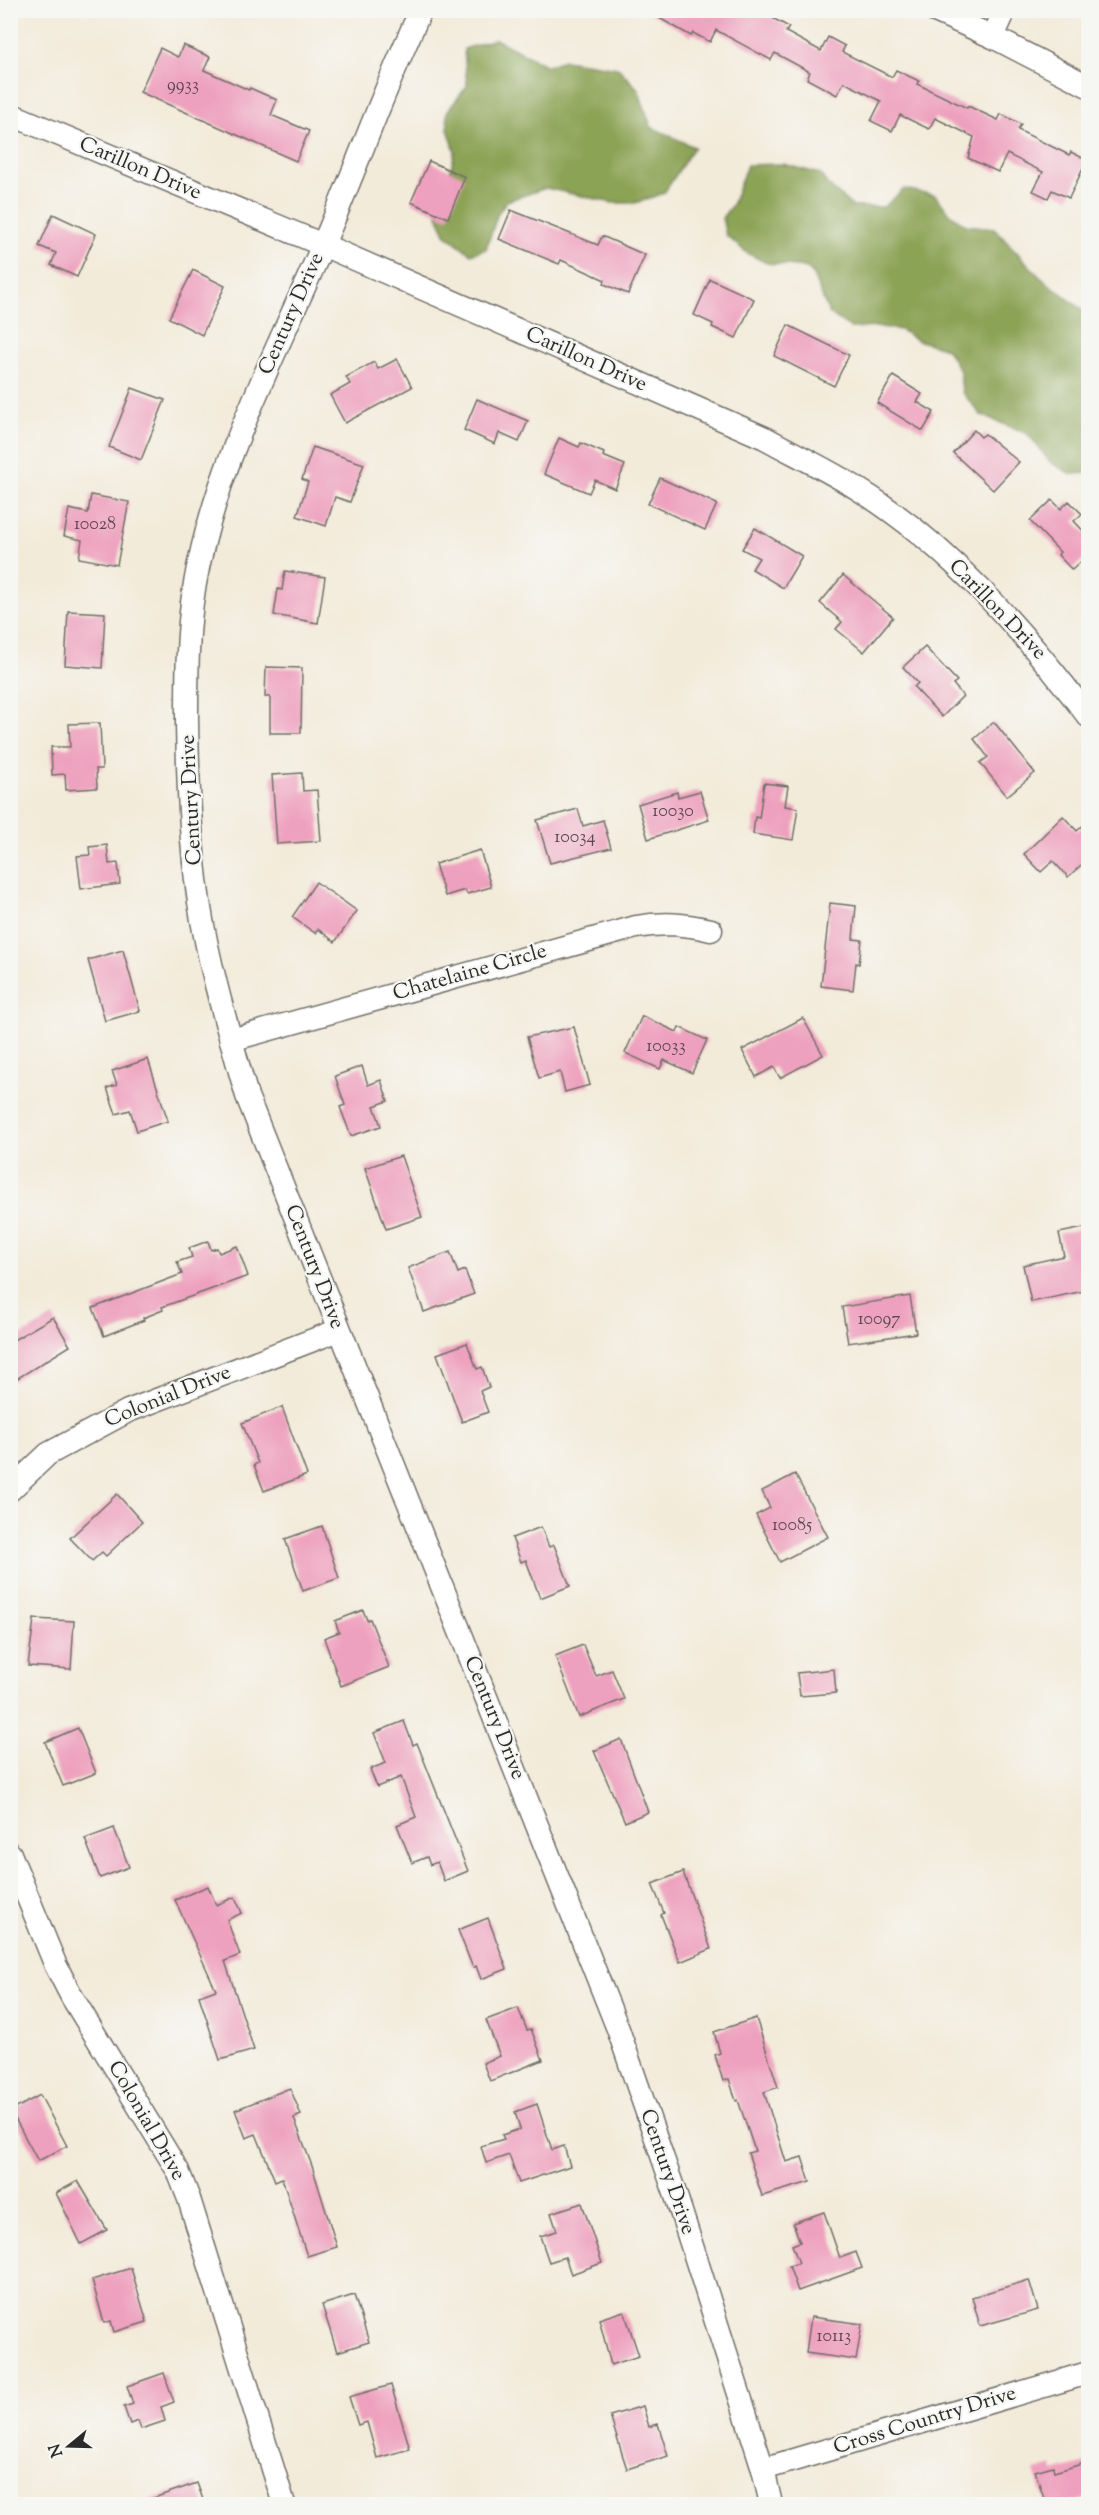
<svg xmlns="http://www.w3.org/2000/svg" width="1099" height="2515" font-family="'Sorts Mill Goudy',serif">
  <style>
    .forest { fill: #8ba354; stroke: #5b6740; stroke-width: 1.5 }
    .building { fill: #eea1be }
    .lines { fill: none; stroke-linecap: round; stroke-linejoin: round }
    .minor-casing { stroke: #716e68; stroke-width: 25 }
    .minor { stroke: #fff; stroke-width: 22 }
    .labels { text-anchor: middle; dominant-baseline: central; stroke-width: 4.5; stroke-linejoin: round; paint-order: stroke }
    .number-label { font-size: 18px; fill: #5c4850 }
    .street-label { font-size: 21px; fill: #2b2b2b; stroke: #f6f6f2 }
  </style>
  <rect width="100%" height="100%" fill="#f6f6f2"/>
  <filter id="ink" filterUnits="userSpaceOnUse"><feTurbulence type="fractalNoise" baseFrequency=".0167" numOctaves="2"/><feDisplacementMap in="SourceGraphic" scale="12" xChannelSelector="R" yChannelSelector="G"/><feConvolveMatrix kernelMatrix="1 2 1 2 8 2 1 2 1" color-interpolation-filters="sRGB"/></filter>
  <filter id="wash" filterUnits="userSpaceOnUse"><feTurbulence type="fractalNoise" baseFrequency=".008" numOctaves="4" result="noise"/><feDisplacementMap in="SourceGraphic" scale="24" xChannelSelector="R" yChannelSelector="G"/><feGaussianBlur stdDeviation="1.35" result="paint"/><feColorMatrix in="noise" values="0 0 0 0 0 0 0 0 0 0 0 0 0 0 0 0 0 1.4 0 .05"/><feComposite in="paint" operator="in"/></filter>
  <g filter="url(#wash)">
    <rect width="100%" height="100%" fill="#f3ebda"/>
    <!-- forest -->
    <g class="forest">
      <polygon points="495,39 547,66 564,60 618,68 638,89 651,127 694,147 664,193 635,203 613,203 546,188 507,201 498,213 486,249 471,254 445,234 436,209 448,181 455,151 448,129 447,112 467,86 464,49"/>
      <polygon points="783,164 820,174 827,184 853,207 884,207 904,189 935,195 950,214 966,225 994,228 1040,277 1088,314 1088,473 1071,474 1050,462 1028,434 981,415 962,392 960,371 947,349 917,340 901,330 881,327 851,328 829,313 812,273 805,267 767,263 747,253 726,235 722,218 732,205 747,165"/>
    </g>
    <g id="blocks">
      <!-- building -->
      <g class="building">
        <polygon points="645,10 758,10 789,27 786,32 821,51 828,37 845,46 842,52 892,77 896,70 919,81 917,84 967,108 968,106 998,120 1001,114 1021,124 1018,130 1069,155 1071,152 1087,160 1069,198 1052,190 1048,198 1033,191 1043,172 1007,154 998,172 968,158 974,137 935,118 929,129 900,115 892,131 871,121 881,101 844,82 837,95 807,79 810,72 775,53 771,60 716,30 710,42 693,33 691,36"/>
        <polygon points="183,45 210,57 204,70 249,90 250,88 277,100 271,115 309,131 296,161 140,92 160,48 178,57"/>
        <polygon points="429,161 465,177 448,218 411,202"/>
        <polygon points="511,210 598,245 602,236 645,255 628,294 604,284 605,280 561,260 559,264 499,239"/>
        <polygon points="53,214 96,234 77,277 51,265 56,253 39,246"/>
        <polygon points="193,270 225,286 202,335 169,318"/>
        <polygon points="710,279 754,299 736,338 712,327 713,324 694,315"/>
        <polygon points="788,325 849,355 834,386 774,356"/>
        <polygon points="397,359 412,387 345,423 330,395 350,384 346,377 374,362 378,369"/>
        <polygon points="893,376 922,394 917,402 934,412 923,431 877,403"/>
        <polygon points="132,388 165,400 141,460 109,447"/>
        <polygon points="477,399 528,421 519,442 499,433 495,444 464,430"/>
        <polygon points="974,430 981,437 985,434 1019,462 993,490 953,453"/>
        <polygon points="559,438 579,447 581,443 604,453 603,456 625,465 615,489 595,480 589,493 544,474"/>
        <polygon points="313,447 364,464 350,502 335,497 326,526 297,516 308,482 302,479"/>
        <polygon points="660,478 717,504 705,530 648,504"/>
        <polygon points="91,495 129,502 117,565 79,558 82,540 64,536 69,509 88,513"/>
        <polygon points="1052,500 1061,509 1069,501 1082,514 1074,521 1089,537 1089,554 1072,570 1058,555 1060,552 1030,521"/>
        <polygon points="755,528 802,556 783,588 752,569 759,558 742,549"/>
        <polygon points="285,571 325,577 318,623 274,615 278,589 282,590"/>
        <polygon points="843,575 893,617 864,652 836,629 842,622 820,603"/>
        <polygon points="68,611 105,613 102,668 65,665"/>
        <polygon points="925,647 957,681 953,684 963,696 942,717 914,687 918,683 903,667"/>
        <polygon points="266,667 302,668 301,733 270,733 270,697 265,697"/>
        <polygon points="994,722 1035,773 1007,796 980,763 988,757 974,739"/>
        <polygon points="100,723 102,769 96,769 97,788 66,790 65,774 52,775 51,747 70,747 69,724"/>
        <polygon points="302,773 303,791 317,790 321,841 277,844 272,775"/>
        <polygon points="764,783 788,786 785,806 798,808 793,840 753,834 755,817 759,818"/>
        <polygon points="700,791 709,820 648,839 638,804 677,792 678,797"/>
        <polygon points="578,809 583,826 603,820 611,848 550,863 537,820"/>
        <polygon points="1063,816 1077,831 1089,820 1089,858 1068,877 1053,861 1041,872 1024,854"/>
        <polygon points="107,845 109,864 118,863 120,884 81,889 77,856 90,855 89,847"/>
        <polygon points="480,850 491,887 467,894 465,890 445,896 435,864"/>
        <polygon points="316,882 357,911 335,942 318,929 315,933 292,917"/>
        <polygon points="830,903 856,906 853,939 862,940 859,964 856,963 853,990 821,986"/>
        <polygon points="123,950 140,1011 105,1021 88,960"/>
        <polygon points="642,1016 677,1032 679,1027 707,1040 692,1073 664,1060 660,1069 625,1053"/>
        <polygon points="803,1018 823,1055 780,1078 774,1067 756,1077 742,1050"/>
        <polygon points="574,1027 590,1085 565,1092 560,1072 539,1078 527,1037"/>
        <polygon points="148,1059 168,1121 137,1131 130,1110 116,1114 107,1088 117,1085 112,1071"/>
        <polygon points="362,1066 368,1085 381,1080 388,1101 374,1106 381,1126 351,1136 340,1107 345,1105 335,1076"/>
        <polygon points="401,1156 422,1217 386,1229 365,1168"/>
        <polygon points="1084,1228 1089,1248 1089,1290 1031,1302 1023,1265 1064,1256 1059,1233"/>
        <polygon points="208,1241 211,1250 217,1248 219,1253 237,1246 248,1276 162,1307 163,1310 143,1318 144,1320 104,1336 93,1308 182,1274 177,1262 192,1257 189,1248"/>
        <polygon points="450,1252 458,1273 465,1270 474,1294 424,1312 408,1268"/>
        <polygon points="910,1296 916,1333 848,1343 842,1307"/>
        <polygon points="53,1317 70,1346 10,1383 10,1342"/>
        <polygon points="467,1343 477,1369 482,1367 489,1387 480,1391 488,1412 462,1422 437,1354"/>
        <polygon points="282,1407 307,1475 264,1491 254,1465 258,1463 242,1423"/>
        <polygon points="795,1474 828,1537 780,1562 756,1515 770,1508 762,1491"/>
        <polygon points="117,1494 142,1522 106,1556 102,1552 92,1561 70,1538"/>
        <polygon points="322,1526 339,1578 303,1591 285,1539"/>
        <polygon points="541,1527 549,1547 554,1545 570,1586 540,1598 526,1560 521,1562 512,1538"/>
        <polygon points="363,1610 367,1620 370,1619 389,1667 341,1686 324,1638 339,1632 335,1621"/>
        <polygon points="34,1619 74,1621 71,1669 28,1666"/>
        <polygon points="583,1645 596,1676 612,1670 624,1699 579,1717 555,1656"/>
        <polygon points="834,1669 836,1693 800,1696 797,1673"/>
        <polygon points="404,1721 413,1745 417,1743 468,1871 444,1881 437,1862 430,1865 427,1857 412,1863 397,1825 416,1817 401,1777 377,1787 370,1769 386,1763 374,1733"/>
        <polygon points="78,1728 96,1773 63,1786 45,1742"/>
        <polygon points="621,1739 648,1812 625,1822 594,1751"/>
        <polygon points="114,1828 129,1867 100,1878 85,1839"/>
        <polygon points="683,1872 711,1949 680,1962 661,1915 664,1913 652,1884"/>
        <polygon points="208,1886 216,1905 235,1897 242,1913 227,1920 240,1955 225,1961 254,2050 220,2060 199,1996 216,1990 175,1900"/>
        <polygon points="488,1918 507,1969 481,1979 476,1966 473,1968 458,1930"/>
        <polygon points="518,2008 527,2030 531,2029 543,2060 490,2081 483,2063 500,2056 486,2020"/>
        <polygon points="756,2018 778,2087 764,2092 786,2162 802,2157 810,2182 762,2196 748,2153 755,2151 738,2100 736,2101 729,2079 723,2081 715,2055 720,2053 714,2032"/>
        <polygon points="290,2088 301,2115 294,2118 312,2166 337,2247 307,2256 282,2178 275,2181 256,2134 246,2138 235,2110"/>
        <polygon points="40,2095 67,2146 38,2161 11,2111"/>
        <polygon points="537,2104 552,2150 564,2146 570,2166 519,2183 509,2155 486,2163 481,2146 504,2139 502,2135 520,2129 515,2112"/>
        <polygon points="78,2181 107,2230 81,2244 56,2193"/>
        <polygon points="582,2203 602,2263 571,2274 565,2257 549,2262 540,2236 557,2231 551,2213"/>
        <polygon points="824,2212 840,2258 856,2252 862,2268 798,2291 789,2266 799,2263 792,2245 800,2242 793,2223"/>
        <polygon points="131,2268 147,2322 114,2332 111,2321 104,2323 92,2280"/>
        <polygon points="1029,2280 1038,2310 980,2326 972,2297"/>
        <polygon points="354,2295 369,2342 337,2352 322,2305"/>
        <polygon points="624,2311 639,2356 611,2365 599,2319"/>
        <polygon points="811,2317 862,2324 856,2360 806,2353"/>
        <polygon points="164,2373 174,2402 161,2407 165,2421 141,2429 138,2421 130,2424 124,2407 133,2404 127,2386"/>
        <polygon points="391,2385 410,2449 377,2458 367,2422 358,2425 349,2397"/>
        <polygon points="643,2406 649,2427 658,2424 668,2456 627,2469 610,2416"/>
        <polygon points="1089,2462 1089,2498 1065,2505 1046,2505 1035,2471 1053,2466 1054,2472"/>
        <polygon points="197,2483 205,2505 143,2505 142,2502"/>
      </g>
    </g>
  </g>
  <g filter="url(#ink)">
    <use href="#blocks" fill-opacity="0" stroke="#716e68" stroke-width="1.5"/>
    <g class="lines">
      <!-- minor casing -->
      <g class="minor-casing">
        <g id="minor">
          <path d="M421,10C384,88 356,169 322,247C274,358 214,469 194,589C187,632 187,677 187,720C188,781 190,842 199,902C209,968 229,1033 247,1096L618,2029L677,2199L763,2469L771,2504"/>
          <polyline points="933,10 993,37 1088,86"/>
          <polyline points="993,37 1005,10"/>
          <path d="M10,114L323,245L765,438C796,455 828,470 858,489C950,546 1023,631 1088,716"/>
          <path d="M231,1040L636,927C663,922 685,924 711,930"/>
          <polyline points="10,1490 48,1454 128,1411 339,1330"/>
          <polyline points="10,1854 56,1966 72,1997 178,2171 189,2199 284,2504"/>
          <polyline points="763,2469 1088,2373"/>
        </g>
      </g>
      <!-- minor -->
      <use href="#minor" class="minor"/>
    </g>
  </g>
  <g class="labels">
    <!-- number labels -->
    <g class="number-label">
      <text x="183" y="86">9933</text>
      <text x="95" y="525">10028</text>
      <text x="673" y="812">10030</text>
      <text x="575" y="838">10034</text>
      <text x="666" y="1047">10033</text>
      <text x="879" y="1320">10097</text>
      <text x="792" y="1526">10085</text>
      <text x="834" y="2337">10113</text>
    </g>
    <!-- street labels -->
    <g class="street-label">
      <text transform="translate(140 169) rotate(23)">Carillon Drive</text>
      <text transform="translate(292 314) rotate(-66)">Century Drive</text>
      <text transform="translate(586 360) rotate(24)">Carillon Drive</text>
      <text transform="translate(997 610) rotate(46)">Carillon Drive</text>
      <text transform="translate(192 800) rotate(-93)">Century Drive</text>
      <text transform="translate(470 973) rotate(-16)">Chatelaine Circle</text>
      <text transform="translate(314 1267) rotate(69)">Century Drive</text>
      <text transform="translate(168 1397) rotate(-22)">Colonial Drive</text>
      <text transform="translate(494 1718) rotate(68)">Century Drive</text>
      <text transform="translate(146 2121) rotate(60)">Colonial Drive</text>
      <text transform="translate(667 2172) rotate(71)">Century Drive</text>
      <text transform="translate(925 2421) rotate(-17)">Cross Country Drive</text>
    </g>
  </g>
  <!-- margin -->
  <rect width="1099" height="2515" fill="none" stroke="#f6f6f2" stroke-width="36"/>
  <!-- north arrow -->
  <g transform="translate(69 2446) rotate(251)" stroke="#f6f6f2" stroke-width="4.5" paint-order="stroke">
  <path d="M0-4.5L10 22L0 15L-10 22Z" fill="#2b2b2b"/>
  <text y="-9" font-size="16" font-weight="bold" text-anchor="middle" fill="#2b2b2b">N</text>
  </g>
</svg>
